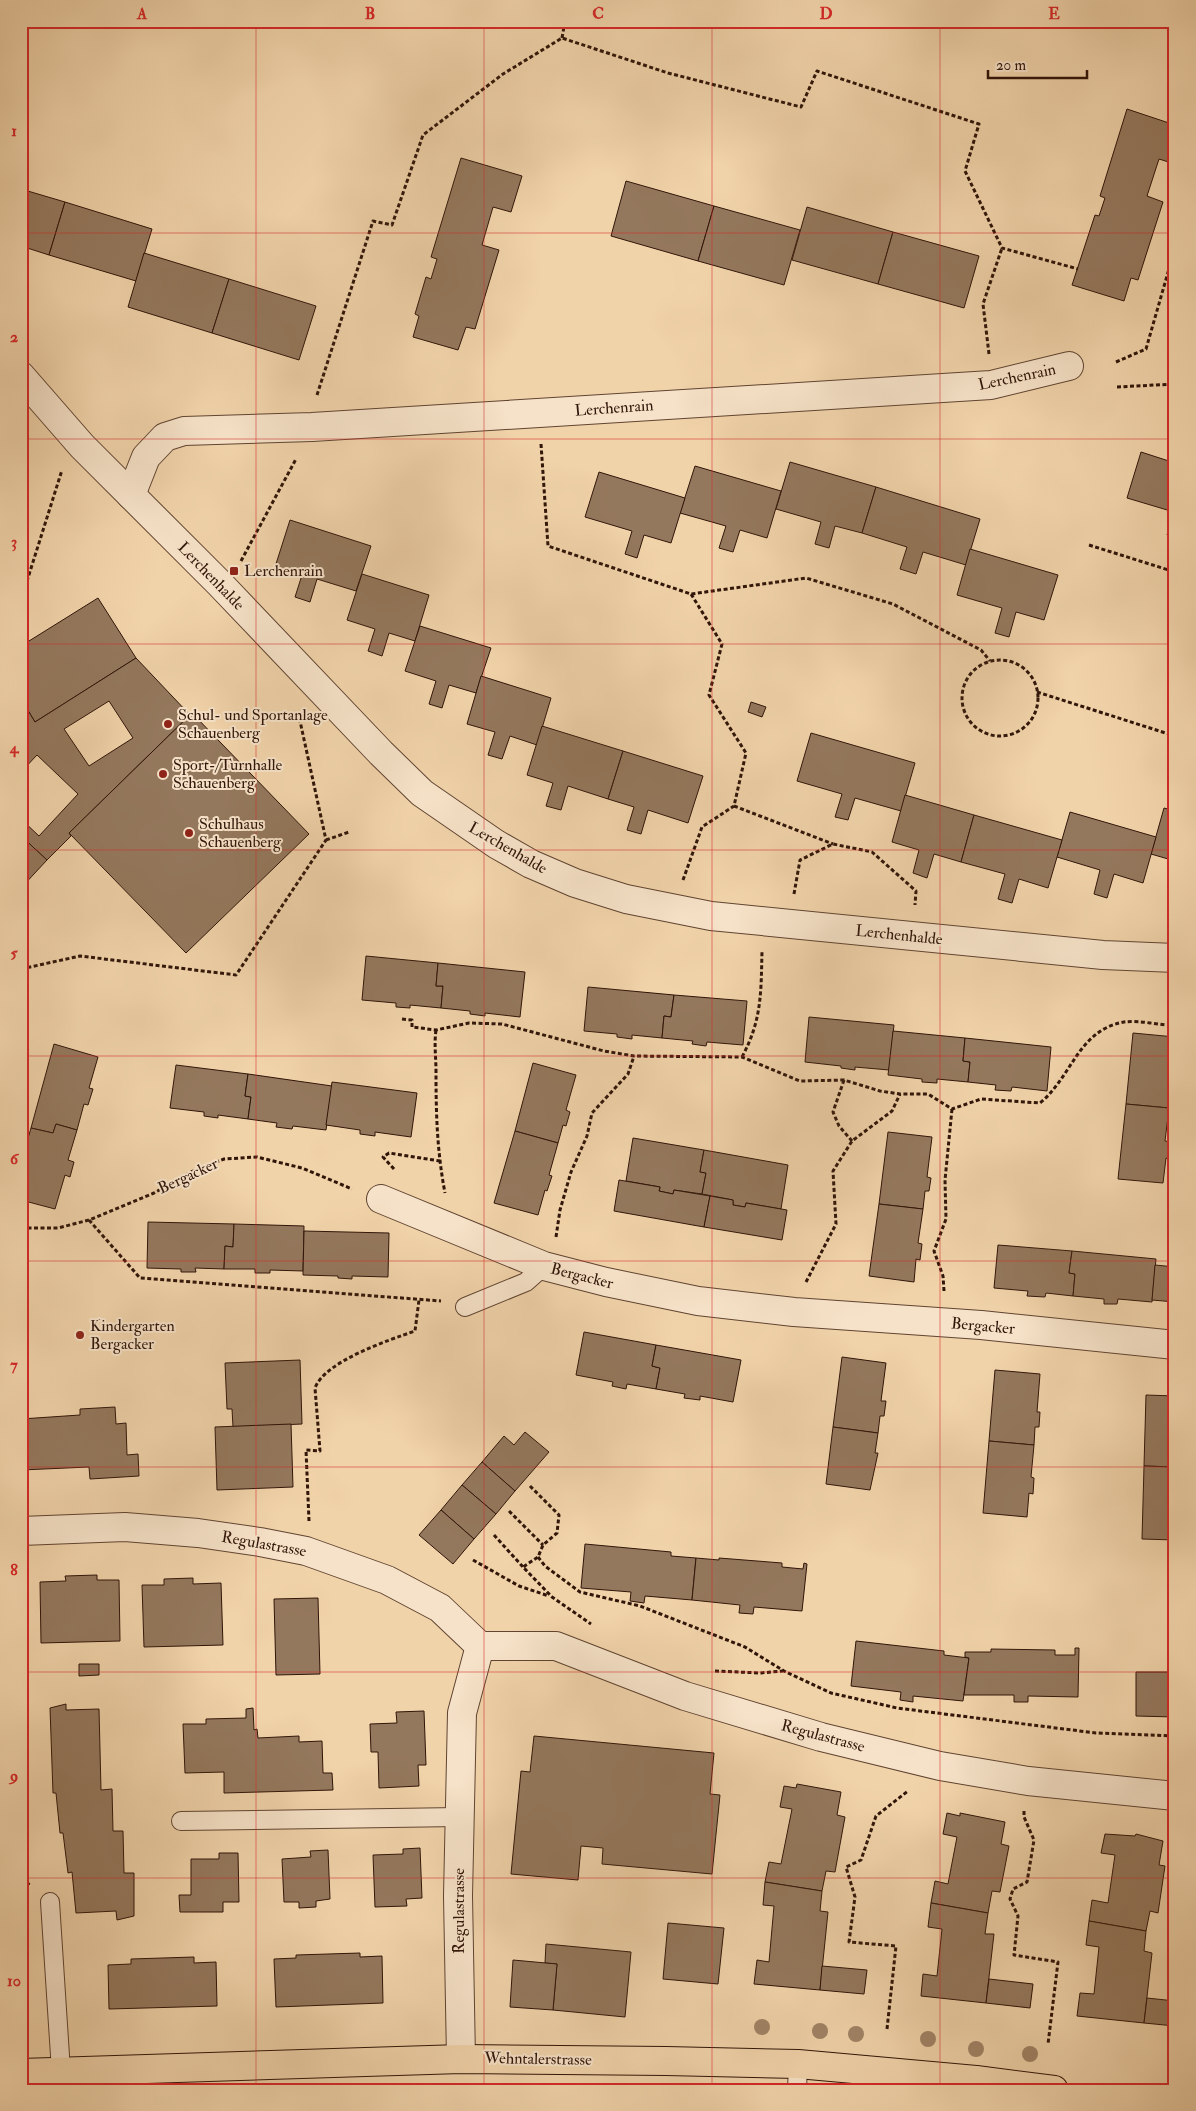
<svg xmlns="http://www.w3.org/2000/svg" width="1196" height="2111" font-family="'IM FELL Double Pica',serif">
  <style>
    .building { fill: #94785d; stroke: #301509; fill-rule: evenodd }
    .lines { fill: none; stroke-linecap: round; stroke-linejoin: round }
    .lane-casing { stroke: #604431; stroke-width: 20 }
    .street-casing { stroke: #604431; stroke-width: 30 }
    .primary-casing { stroke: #301509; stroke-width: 30 }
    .path { stroke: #301509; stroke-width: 3; stroke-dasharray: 4 2.5; stroke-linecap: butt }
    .lane { stroke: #f6e2c8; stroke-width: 18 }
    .street { stroke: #f6e2c8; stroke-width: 28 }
    .primary { stroke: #f1d3aa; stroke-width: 28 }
    .tree { fill: #a18467 }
    .grid { fill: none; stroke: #d62828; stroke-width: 1; stroke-opacity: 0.55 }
    .poi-dot { fill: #8f2418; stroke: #f6e2c8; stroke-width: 2 }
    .labels { text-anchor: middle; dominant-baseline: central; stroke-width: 4; stroke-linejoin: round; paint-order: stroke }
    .street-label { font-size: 16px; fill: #301509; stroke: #f6e2c8 }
    .poi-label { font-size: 16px; fill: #301509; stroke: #f6e2c8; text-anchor: start }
    .neatline { fill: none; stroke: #d62828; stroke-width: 2 }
    .grid-label { font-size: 16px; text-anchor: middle; font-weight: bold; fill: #d62828 }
  </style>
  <rect width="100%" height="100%" fill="#f1d3aa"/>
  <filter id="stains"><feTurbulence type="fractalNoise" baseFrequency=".004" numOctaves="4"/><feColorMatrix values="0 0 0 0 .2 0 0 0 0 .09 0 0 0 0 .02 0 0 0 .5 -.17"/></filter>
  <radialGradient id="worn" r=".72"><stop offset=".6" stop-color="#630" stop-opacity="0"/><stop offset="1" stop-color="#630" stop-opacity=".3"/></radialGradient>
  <!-- building -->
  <g class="building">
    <polygon points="1127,109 1175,125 1175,164 1159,159 1147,196 1163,202 1138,280 1131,278 1124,301 1072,285 1095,215 1099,216 1105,198 1100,196"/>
    <polygon points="461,158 522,176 511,212 493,207 482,245 499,250 475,329 466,327 458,350 413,337 419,316 415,314 426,277 431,279 437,259 431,257"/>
    <polygon points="626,181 714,206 698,261 611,236"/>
    <polygon points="21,189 65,202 49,255 21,246"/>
    <polygon points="65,202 152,229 136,281 49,255"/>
    <polygon points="714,206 800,230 784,285 698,261"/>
    <polygon points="807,207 893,232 878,284 792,260"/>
    <polygon points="893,232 979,256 964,308 878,284"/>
    <polygon points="144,253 229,279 212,333 128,307"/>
    <polygon points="229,279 316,306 299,360 212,333"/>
    <polygon points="1141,452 1175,463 1175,538 1167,535 1174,512 1127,498"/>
    <polygon points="790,462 876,487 862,533 835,526 829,548 815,544 821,522 776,509"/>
    <polygon points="695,466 781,491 767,538 740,530 733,552 719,548 726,526 680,513"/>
    <polygon points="599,472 685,498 671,543 644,535 637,558 625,554 632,531 585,517"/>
    <polygon points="876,487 980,519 966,565 923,552 916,574 900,569 907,547 862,533"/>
    <polygon points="290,520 371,546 356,591 317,579 310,602 295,597 302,575 275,567"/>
    <polygon points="970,549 1058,575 1044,620 1016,612 1009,637 995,633 1002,608 957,595"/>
    <polygon points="362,574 429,595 415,641 389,633 382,656 368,651 375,629 347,620"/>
    <polygon points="98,598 136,658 35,722 21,699 21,646"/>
    <polygon points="420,626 491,648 476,693 449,685 442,708 429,704 436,681 405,671"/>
    <path d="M136,658L190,715L69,833L71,836L47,860L21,836V819L39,836L78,794L37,755L21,772V699L35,722ZM109,701L133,738L89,766L64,729Z"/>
    <polygon points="481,676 551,698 537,745 510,736 502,759 488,755 495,732 467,724"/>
    <polygon points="751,702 766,707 762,717 748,712"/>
    <polygon points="192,713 309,834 186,953 69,833"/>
    <polygon points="542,726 623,751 608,799 568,786 561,810 546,806 553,783 527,775"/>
    <polygon points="811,733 915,763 901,811 855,798 848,820 835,817 842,794 797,781"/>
    <polygon points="623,751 703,776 688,823 648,810 641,834 627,830 634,807 608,799"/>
    <polygon points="905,795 974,815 961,862 934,854 927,878 913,873 919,850 892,842"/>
    <polygon points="1164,808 1175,811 1175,861 1151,854"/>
    <polygon points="1070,812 1156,837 1143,883 1114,874 1107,898 1094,894 1100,870 1057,857"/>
    <polygon points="974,815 1062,840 1048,888 1019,879 1012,903 998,899 1005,874 961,862"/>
    <polygon points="21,836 47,860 21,888"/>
    <polygon points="366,956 438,963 436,986 443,986 441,1008 410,1005 410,1008 396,1007 396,1003 362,1000"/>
    <polygon points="438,963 525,972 520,1017 485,1013 485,1016 470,1014 470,1011 441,1008 443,986 436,986"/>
    <polygon points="588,987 674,995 671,1017 664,1016 662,1038 632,1035 632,1039 617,1037 617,1034 584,1031"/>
    <polygon points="674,995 747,1001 743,1045 707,1042 706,1046 692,1044 693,1041 662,1038 664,1016 671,1017"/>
    <polygon points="809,1017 894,1025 889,1070 855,1067 855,1070 841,1068 841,1066 805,1062"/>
    <polygon points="893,1031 965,1038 963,1061 970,1062 968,1082 937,1079 937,1083 922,1082 922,1079 888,1075"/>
    <polygon points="1133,1033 1175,1037 1172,1074 1175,1074 1175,1089 1171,1089 1169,1108 1126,1104"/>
    <polygon points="965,1038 1051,1047 1047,1091 1012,1087 1011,1091 995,1090 996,1085 968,1082 970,1062 963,1061"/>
    <polygon points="54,1044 98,1057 89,1088 93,1089 88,1105 84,1104 77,1130 56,1124 53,1133 31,1128"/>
    <polygon points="533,1063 576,1075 566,1110 570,1112 566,1126 563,1125 558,1143 515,1131"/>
    <polygon points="176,1065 248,1074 245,1096 251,1097 248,1119 218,1115 218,1118 204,1116 204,1112 170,1108"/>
    <polygon points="248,1074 332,1086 326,1130 293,1126 292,1129 276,1127 277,1123 248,1119 251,1097 245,1096"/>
    <polygon points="332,1082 417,1093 411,1137 375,1132 375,1136 360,1134 360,1130 326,1125"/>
    <polygon points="1126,1104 1169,1108 1165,1141 1171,1142 1169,1159 1166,1158 1163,1183 1118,1179"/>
    <polygon points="56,1124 77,1130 68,1160 74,1162 70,1177 65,1175 55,1209 21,1200 21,1162 31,1128 53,1133"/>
    <polygon points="515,1131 558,1143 549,1175 552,1176 547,1191 545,1190 538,1215 494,1203"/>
    <polygon points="888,1132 932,1137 927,1177 931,1178 929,1191 925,1191 923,1209 879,1204"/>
    <polygon points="633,1138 704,1150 700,1172 706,1173 702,1194 674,1190 673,1194 659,1191 660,1187 626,1181"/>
    <polygon points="704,1150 788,1165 781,1209 746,1203 745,1207 733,1205 733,1200 702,1194 706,1173 700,1172"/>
    <polygon points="619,1180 660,1187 659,1191 673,1194 674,1190 710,1196 704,1227 614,1211"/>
    <polygon points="710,1196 733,1200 733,1205 745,1207 746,1203 787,1210 782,1240 704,1227"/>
    <polygon points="879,1204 923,1209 918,1243 922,1244 920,1260 916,1259 914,1282 869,1276"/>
    <polygon points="148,1222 234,1224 233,1247 225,1246 224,1269 195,1268 196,1272 181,1272 181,1269 147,1268"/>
    <polygon points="234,1224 304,1226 303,1271 270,1270 270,1273 255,1273 255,1269 224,1269 225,1246 233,1247"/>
    <polygon points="304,1231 389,1233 388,1277 352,1276 352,1279 338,1278 338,1276 303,1275"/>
    <polygon points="998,1245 1072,1251 1069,1273 1075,1274 1073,1296 1046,1293 1045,1297 1027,1296 1028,1291 994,1288"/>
    <polygon points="1072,1251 1156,1259 1152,1302 1118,1299 1117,1304 1104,1304 1104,1299 1073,1296 1075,1274 1069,1273"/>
    <polygon points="1155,1265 1175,1267 1175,1302 1152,1300"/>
    <polygon points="584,1332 656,1345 652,1366 660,1368 656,1389 627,1384 626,1389 612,1386 613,1382 576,1375"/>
    <polygon points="656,1345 741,1360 733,1402 700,1396 700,1400 684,1398 685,1394 656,1389 660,1368 652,1366"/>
    <polygon points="842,1357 886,1363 881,1401 886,1401 884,1416 880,1416 878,1433 833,1427"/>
    <polygon points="300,1360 302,1424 233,1427 232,1409 227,1409 225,1363"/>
    <polygon points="995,1370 1040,1374 1037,1412 1040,1412 1039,1427 1035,1427 1034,1445 989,1441"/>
    <polygon points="1146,1395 1175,1396 1175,1467 1144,1466"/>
    <polygon points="115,1407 116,1424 126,1423 127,1455 138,1454 139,1476 90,1479 89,1467 21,1470 21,1419 80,1415 80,1409"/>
    <polygon points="291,1424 293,1487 217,1490 215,1427"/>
    <polygon points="833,1427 878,1433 875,1453 878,1453 870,1490 826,1484"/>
    <polygon points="525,1432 549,1452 515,1491 482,1462 504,1436 514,1445"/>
    <polygon points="989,1441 1034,1445 1031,1477 1034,1478 1033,1494 1029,1493 1027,1517 983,1513"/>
    <polygon points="482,1462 515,1491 496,1514 462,1485"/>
    <polygon points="1144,1466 1175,1467 1175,1540 1142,1539"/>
    <polygon points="462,1485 496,1514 474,1539 441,1510"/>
    <polygon points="441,1510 474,1539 453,1564 419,1535"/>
    <polygon points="585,1544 671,1552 671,1556 696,1558 692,1600 645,1596 644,1603 630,1601 631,1592 581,1588"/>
    <polygon points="696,1558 719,1560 719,1558 782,1563 782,1567 803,1569 804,1563 807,1564 802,1611 754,1607 753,1614 739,1613 740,1605 692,1600"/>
    <polygon points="97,1575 97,1580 119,1580 120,1641 41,1643 40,1582 66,1581 65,1576"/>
    <polygon points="193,1578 193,1584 221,1583 223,1645 144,1647 142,1585 164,1585 164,1579"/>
    <polygon points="318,1598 320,1674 276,1675 274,1599"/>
    <polygon points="856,1641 944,1651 944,1655 969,1658 963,1701 913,1696 913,1702 900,1700 901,1692 851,1686"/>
    <polygon points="1075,1648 1079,1648 1078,1697 1028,1696 1028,1702 1014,1702 1014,1695 964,1695 969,1658 965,1657 965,1652 991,1652 991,1649 1055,1650 1055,1655 1075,1655"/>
    <polygon points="79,1664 99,1664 99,1675 79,1676"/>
    <polygon points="1136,1672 1175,1672 1175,1717 1136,1716"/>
    <polygon points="66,1704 66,1710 99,1709 101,1790 112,1789 113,1831 123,1831 124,1873 134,1873 134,1916 117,1920 116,1911 76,1913 72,1872 68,1873 63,1833 60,1833 56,1793 53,1793 50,1708"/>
    <polygon points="253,1708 254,1730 257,1729 258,1738 299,1736 299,1742 322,1741 323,1773 332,1773 333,1790 224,1793 224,1772 185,1773 183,1724 206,1724 206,1719 246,1718 246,1709"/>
    <polygon points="424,1711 426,1765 418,1765 419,1786 379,1788 378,1752 371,1752 370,1724 397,1723 396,1712"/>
    <polygon points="534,1736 714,1753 710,1794 720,1795 712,1874 602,1864 603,1848 581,1846 578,1880 511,1874 521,1771 530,1772"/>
    <polygon points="797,1784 841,1792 837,1815 845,1817 835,1872 826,1871 822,1891 765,1882 769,1862 781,1864 792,1809 780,1807 784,1786 796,1788"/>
    <polygon points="21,1795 25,1878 30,1884 26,1887 28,1943 21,1944"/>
    <polygon points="947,1813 960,1816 960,1813 1005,1822 1001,1844 1009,1846 1000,1892 992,1891 988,1913 931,1903 935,1881 948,1884 957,1837 943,1834"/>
    <polygon points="1105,1834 1135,1836 1136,1834 1163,1841 1159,1865 1165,1866 1158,1913 1150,1911 1146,1931 1089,1921 1092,1900 1108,1903 1115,1855 1101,1853"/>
    <polygon points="420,1848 422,1898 406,1899 407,1906 375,1907 373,1855 403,1854 403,1849"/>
    <polygon points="328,1850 330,1899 316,1901 316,1907 299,1908 299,1902 284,1902 282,1859 311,1857 310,1851"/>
    <polygon points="219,1853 238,1853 239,1902 223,1902 223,1912 180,1912 179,1895 191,1895 191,1859 219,1859"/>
    <polygon points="765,1882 822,1891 820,1911 828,1912 820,1990 754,1984 757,1960 769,1962 774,1906 763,1905"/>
    <polygon points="931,1903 988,1913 985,1934 994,1934 986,2003 921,1996 923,1974 937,1976 942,1929 928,1927"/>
    <polygon points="1089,1921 1146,1931 1144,1951 1152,1953 1144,2023 1077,2016 1080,1993 1094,1994 1099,1947 1086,1945"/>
    <polygon points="668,1923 724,1928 718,1984 663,1979"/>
    <polygon points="546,1944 631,1952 625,2017 553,2010 557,1964 545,1963"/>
    <polygon points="360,1953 360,1957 382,1956 383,2003 276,2007 274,1959 296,1958 296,1955"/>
    <polygon points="194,1957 194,1963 216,1962 217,2006 109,2009 108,1965 131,1964 131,1959"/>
    <polygon points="513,1960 557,1964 553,2010 510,2007"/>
    <polygon points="822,1966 867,1970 864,1994 820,1990"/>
    <polygon points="989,1979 1033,1984 1030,2008 986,2003"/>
    <polygon points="1147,1998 1175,2001 1175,2026 1144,2023"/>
  </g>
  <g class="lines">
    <!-- lane casing -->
    <g class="lane-casing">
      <g id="lane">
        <polyline points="465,1307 526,1282 544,1266"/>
        <polyline points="181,1821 459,1817"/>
        <polyline points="50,1902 61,2071"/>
        <polyline points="797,2090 798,2064"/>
      </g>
    </g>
    <!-- street casing -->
    <g class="street-casing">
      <g id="street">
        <polyline points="21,376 82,446 219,583 381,753 422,793 496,844 531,864 575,883 626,899 711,916 1103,955 1175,958"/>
        <polyline points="131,495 146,457 165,437 184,431 312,427 991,385 1069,366"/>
        <polyline points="381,1199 544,1266 606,1282 698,1301 794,1312 981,1325 1175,1345"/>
        <polyline points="21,1531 125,1527 198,1533 260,1542 306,1551 387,1580 440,1608 480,1646 556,1646 685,1696 821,1737 940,1766 1028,1781 1175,1796"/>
        <polyline points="461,2059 458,1896 462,1713 480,1646"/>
      </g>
    </g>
    <!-- primary casing -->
    <g class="primary-casing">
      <polyline id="primary" points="21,2073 461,2059 666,2061 798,2064 976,2080 1054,2090"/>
    </g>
    <!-- path -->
    <g class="path">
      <polyline points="562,38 565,21"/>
      <polyline points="989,354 983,304 1002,248"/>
      <polyline points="1116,362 1146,349 1175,248"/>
      <polyline points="1117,387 1175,384"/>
      <polyline points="317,395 373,221 392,225 423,135 503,74 562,38 668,73 801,107 817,71 979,124 965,171 1002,248 1078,269"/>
      <polyline points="541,444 548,546 691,594 806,578 893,604 981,650 990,661"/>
      <polyline points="1089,545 1175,572"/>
      <polyline points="241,561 296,459"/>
      <polyline points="21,600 62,470"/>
      <circle cx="1000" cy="698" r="38"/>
      <polyline points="1037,692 1175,736"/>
      <polyline points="734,806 833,844"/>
      <polyline points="326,840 349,832"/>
      <polyline points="683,880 702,827 734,806 746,753 709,695 722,644 691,594"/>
      <polyline points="794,894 800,860 833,844 872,852 916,891 915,905"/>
      <polyline points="21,969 80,956 236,975 326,840 300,721 301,713"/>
      <path d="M402,1019L412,1020V1027L436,1030L469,1023L502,1024L604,1051L634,1056L742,1057L800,1081L844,1080L880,1091L900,1094H928L952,1109L981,1099L1040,1103C1072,1077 1078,1030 1124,1022C1138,1020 1161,1025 1175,1026"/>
      <path d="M436,1030C434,1044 436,1057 436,1072C436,1114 437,1151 445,1193"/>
      <path d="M742,1057C762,1020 761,992 762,951"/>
      <polyline points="844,1080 833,1112 839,1126 852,1141"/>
      <polyline points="394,1169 383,1157 389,1153 440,1161"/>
      <polyline points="89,1220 140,1278 441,1301"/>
      <polyline points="21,1228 58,1228 89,1220 154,1193 191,1172 224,1159 257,1157 302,1168 352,1189"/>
      <polyline points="556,1237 560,1210 571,1172 587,1136 592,1113 628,1074 634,1056"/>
      <polyline points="806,1282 836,1224 833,1171 852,1141 892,1111 900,1094"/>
      <polyline points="944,1291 943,1276 934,1251 946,1219 945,1180 952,1109"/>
      <polyline points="530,1486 559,1515 557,1533 543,1545 538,1557 523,1567 552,1597 591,1624"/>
      <polyline points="509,1511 543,1545"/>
      <path d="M309,1521L306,1450L320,1451L315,1388C325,1361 389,1340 415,1331L419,1300"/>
      <polyline points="494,1535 523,1567"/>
      <polyline points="538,1557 545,1566 580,1592 640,1606 745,1647 784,1671 831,1693 897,1708 1096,1733 1175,1736"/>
      <polyline points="473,1560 519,1586 549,1596"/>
      <polyline points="715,1671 760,1673 783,1671"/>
      <polyline points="1024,1811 1024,1817 1034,1840 1027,1882 1013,1889 1010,1899 1018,1916 1014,1955 1058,1962 1048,2044"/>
      <polyline points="1175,1898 1171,1914 1175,1921"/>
      <polyline points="887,2029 896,1946 849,1942 855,1897 846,1867 861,1860 876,1816 908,1791"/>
    </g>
    <!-- lane -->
    <use href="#lane" class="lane"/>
    <!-- street -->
    <use href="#street" class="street"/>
    <!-- primary -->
    <use href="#primary" class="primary"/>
  </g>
  <!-- trees -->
  <g class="tree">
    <circle cx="762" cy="2027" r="8"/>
    <circle cx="820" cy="2031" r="8"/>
    <circle cx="856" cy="2034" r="8"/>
    <circle cx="928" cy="2039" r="8"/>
    <circle cx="976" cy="2049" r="8"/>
    <circle cx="1030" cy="2054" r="8"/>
  </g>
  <!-- grid -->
  <path class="grid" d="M256,21V2090M484,21V2090M712,21V2090M940,21V2090M21,233H1175M21,439H1175M21,644H1175M21,850H1175M21,1056H1175M21,1261H1175M21,1467H1175M21,1672H1175M21,1878H1175"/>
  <!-- markers -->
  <g class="poi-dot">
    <rect x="229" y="566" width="10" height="10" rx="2.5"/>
    <circle cx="168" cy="724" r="5"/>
    <circle cx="163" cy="774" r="5"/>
    <circle cx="189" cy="833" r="5"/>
    <circle cx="80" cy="1335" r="5"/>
  </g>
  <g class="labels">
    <!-- street labels -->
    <g class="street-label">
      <text transform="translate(1017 377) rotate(-12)">Lerchenrain</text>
      <text transform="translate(614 408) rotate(-4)">Lerchenrain</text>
      <text transform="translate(211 576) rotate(46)">Lerchenhalde</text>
      <text transform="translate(508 848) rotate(30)">Lerchenhalde</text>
      <text transform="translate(899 935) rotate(6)">Lerchenhalde</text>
      <text transform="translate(188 1176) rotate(-25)">Bergacker</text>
      <text transform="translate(582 1276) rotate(14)">Bergacker</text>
      <text transform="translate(983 1326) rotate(5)">Bergacker</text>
      <text transform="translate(264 1544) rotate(10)">Regulastrasse</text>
      <text transform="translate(823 1736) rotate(15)">Regulastrasse</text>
      <text transform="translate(459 1911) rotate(-90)">Regulastrasse</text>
      <text transform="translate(538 2059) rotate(1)">Wehntalerstrasse</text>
    </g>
    <!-- poi labels -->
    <g class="poi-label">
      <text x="244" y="571">Lerchenrain</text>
      <text x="178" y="715">Schul- und Sportanlage<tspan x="178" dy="18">Schauenberg</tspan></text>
      <text x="173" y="765">Sport-/Turnhalle<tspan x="173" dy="18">Schauenberg</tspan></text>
      <text x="199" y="824">Schulhaus<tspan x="199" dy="18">Schauenberg</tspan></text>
      <text x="90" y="1326">Kindergarten<tspan x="90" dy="18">Bergacker</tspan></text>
    </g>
  </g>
  <!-- margin -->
  <rect width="1196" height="2111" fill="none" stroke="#f1d3aa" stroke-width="55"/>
  <!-- scale -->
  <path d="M988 70v8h99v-8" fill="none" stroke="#301509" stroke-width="2.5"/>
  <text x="996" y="70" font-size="15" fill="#301509" stroke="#f6e2c8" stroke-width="4" paint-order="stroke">20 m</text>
  <rect x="28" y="28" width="1140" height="2056" class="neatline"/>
  <g class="grid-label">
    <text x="142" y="19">A</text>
    <text x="370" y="19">B</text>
    <text x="598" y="19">C</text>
    <text x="826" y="19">D</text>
    <text x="1054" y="19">E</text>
    <text x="14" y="136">1</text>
    <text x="14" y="342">2</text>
    <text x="14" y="547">3</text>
    <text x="14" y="753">4</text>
    <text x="14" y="958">5</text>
    <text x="14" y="1164">6</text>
    <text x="14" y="1370">7</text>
    <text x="14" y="1575">8</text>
    <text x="14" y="1781">9</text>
    <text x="14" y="1986">10</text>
  </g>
  <rect width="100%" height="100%" filter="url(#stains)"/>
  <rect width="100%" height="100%" fill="url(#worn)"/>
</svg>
